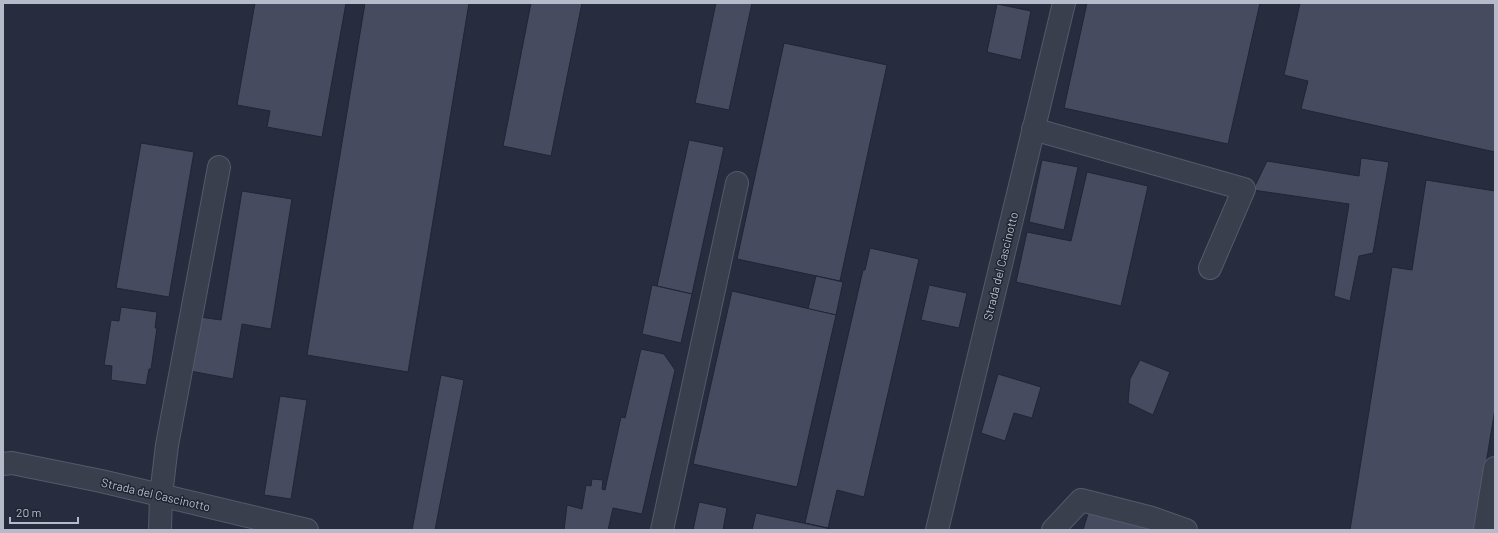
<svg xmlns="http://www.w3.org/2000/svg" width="1498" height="533" font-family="Barlow,sans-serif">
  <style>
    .building { fill: #464b5f; stroke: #212635 }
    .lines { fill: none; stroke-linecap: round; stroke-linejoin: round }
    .minor-casing { stroke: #555a69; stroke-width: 24 }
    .minor { stroke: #3a3f4e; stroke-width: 22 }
    .labels { text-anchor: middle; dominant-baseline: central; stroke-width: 3; stroke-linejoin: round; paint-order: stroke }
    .street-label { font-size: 12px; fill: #b7bac9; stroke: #1f2433 }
  </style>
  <rect width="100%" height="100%" fill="#272c3e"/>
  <!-- building -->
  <g class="building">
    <polygon points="255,3 346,3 322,137 267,127 270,111 237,105"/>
    <polygon points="365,3 469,3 408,372 307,355"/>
    <polygon points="531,3 582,3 551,156 503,146"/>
    <polygon points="716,3 752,3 729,110 695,103"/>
    <polygon points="1087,3 1260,3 1228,144 1064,108"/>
    <polygon points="1300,3 1495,3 1495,152 1301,109 1308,81 1284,75"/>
    <polygon points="997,4 1031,11 1021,60 987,52"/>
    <polygon points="784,43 887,65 840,281 737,259"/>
    <polygon points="689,140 724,147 692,294 657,286"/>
    <polygon points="141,143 194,152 169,297 116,288"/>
    <polygon points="1361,158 1389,162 1373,253 1359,256 1350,301 1334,296 1349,204 1253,190 1267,161 1359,176"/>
    <polygon points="1042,160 1078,167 1064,230 1029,222"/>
    <polygon points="1087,172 1148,186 1121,306 1016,282 1027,232 1071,241"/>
    <polygon points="1426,180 1495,191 1495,409 1475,530 1350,530 1392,267 1412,270"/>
    <polygon points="242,191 292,199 271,329 242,324 233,379 190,371 200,317 221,320"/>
    <polygon points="870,248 919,259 864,497 837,490 828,528 805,523 863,270 865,270"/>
    <polygon points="816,276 843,282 836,315 808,309"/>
    <polygon points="652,285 692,294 681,343 642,334"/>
    <polygon points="929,285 967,293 959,328 921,320"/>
    <polygon points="732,291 836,315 797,487 693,464"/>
    <polygon points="121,307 157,312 155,328 157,328 151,369 149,369 146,385 111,380 112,366 104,365 111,320 119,321"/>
    <polygon points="641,349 664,354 675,370 642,514 613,508 608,530 564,530 567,505 582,509 586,485 591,486 592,479 603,480 602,489 605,490 621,417 625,418"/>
    <polygon points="1140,360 1170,372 1153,415 1128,403 1130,379"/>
    <polygon points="998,374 1041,387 1032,418 1014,413 1005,441 981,433"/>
    <polygon points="441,375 464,380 435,530 412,530"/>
    <polygon points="280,396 307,400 291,499 264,495"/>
    <polygon points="699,502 727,508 723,530 693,530"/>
    <polygon points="1089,510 1156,530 1083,530"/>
    <polygon points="756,513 831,529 831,530 752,530"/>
  </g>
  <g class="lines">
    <!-- minor casing -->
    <g class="minor-casing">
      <g id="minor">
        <polyline points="1033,129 1244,189 1210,268"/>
        <polyline points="3,464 12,463 101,481 307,530"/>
        <polyline points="160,530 161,495 167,445 219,167"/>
        <polyline points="662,530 737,183"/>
        <polyline points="937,530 1064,3"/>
        <polyline points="1053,530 1081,500 1152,518 1186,530"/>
        <polyline points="1485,530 1495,468"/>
      </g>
    </g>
    <!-- minor -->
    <use href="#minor" class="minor"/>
  </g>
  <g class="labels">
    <!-- street labels -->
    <g class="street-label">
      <text transform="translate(1000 266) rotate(-76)">Strada del Cascinotto</text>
      <text transform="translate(156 494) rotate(13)">Strada del Cascinotto</text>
    </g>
  </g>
  <!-- border -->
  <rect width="1498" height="533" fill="none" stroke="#b7bac9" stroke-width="8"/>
  <!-- scale -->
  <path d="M10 517v6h68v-6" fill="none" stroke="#b7bac9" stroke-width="2"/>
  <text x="16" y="517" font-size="12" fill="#b7bac9" stroke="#1f2433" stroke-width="3" paint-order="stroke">20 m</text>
</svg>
